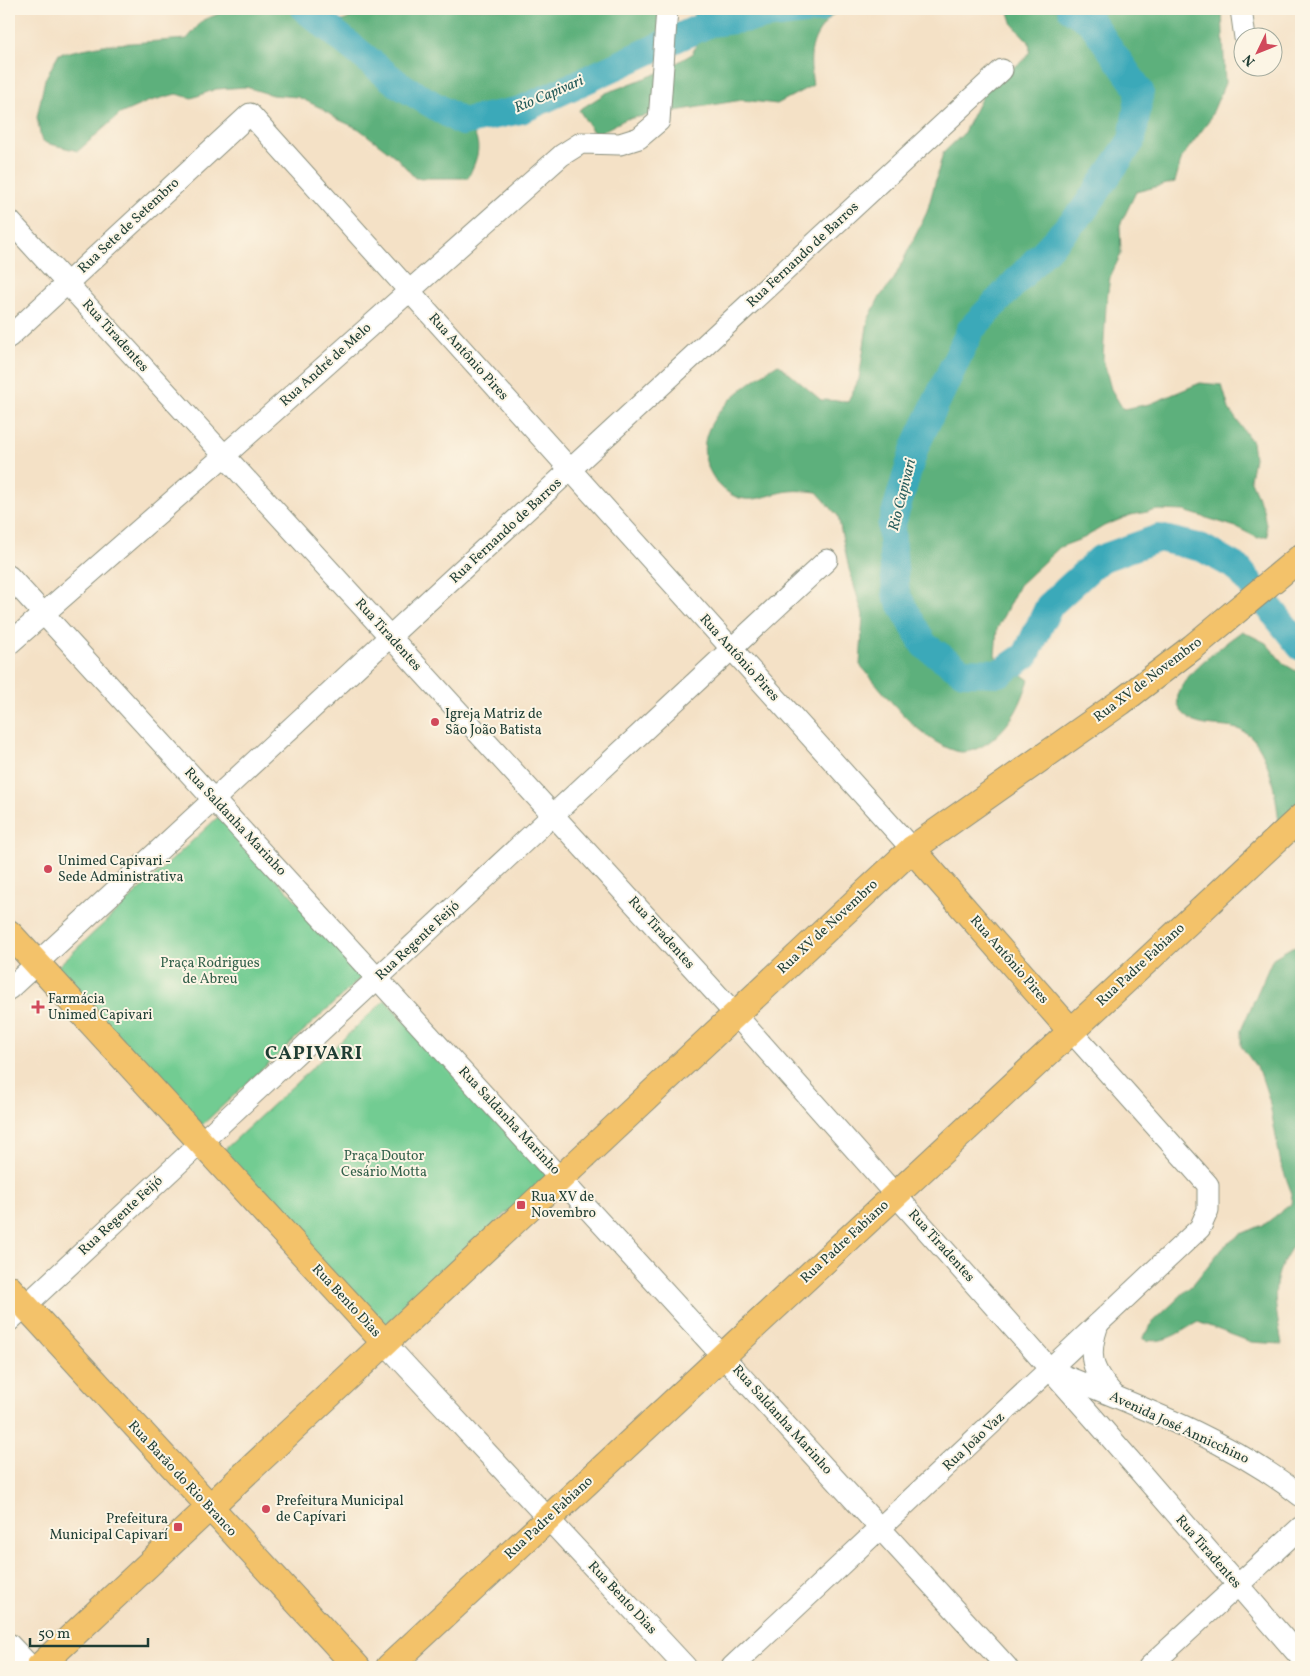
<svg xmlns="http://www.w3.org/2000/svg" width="1310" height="1676" font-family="Vollkorn,serif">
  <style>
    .green { fill: #72cc92; stroke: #488463 }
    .forest { fill: #5db07c; stroke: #3e7658 }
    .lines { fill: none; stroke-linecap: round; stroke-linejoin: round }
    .river { stroke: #3ba9b9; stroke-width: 28 }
    .minor-casing { stroke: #8a8f7d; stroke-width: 23 }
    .major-casing { stroke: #8a8f7d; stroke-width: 28 }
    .minor { stroke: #fff; stroke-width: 21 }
    .major { stroke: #f3c26a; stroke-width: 26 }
    .poi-dot { fill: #d1495b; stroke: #fcf5e5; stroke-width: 2 }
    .labels { text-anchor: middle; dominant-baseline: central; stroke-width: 4; stroke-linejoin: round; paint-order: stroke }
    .street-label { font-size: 14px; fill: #1f3d34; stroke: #fcf5e5 }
    .poi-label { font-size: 14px; fill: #1f3d34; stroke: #fcf5e5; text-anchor: start }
    .park-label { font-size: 14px; fill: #34614c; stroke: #fcf5e5 }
    .water-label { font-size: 15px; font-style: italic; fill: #275d5c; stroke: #fcf5e5 }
    .district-label { font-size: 19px; font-weight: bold; letter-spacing: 1px; fill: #1f3d34; stroke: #fcf5e5 }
  </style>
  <rect width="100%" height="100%" fill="#fcf5e5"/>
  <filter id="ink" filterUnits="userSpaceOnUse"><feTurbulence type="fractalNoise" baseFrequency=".02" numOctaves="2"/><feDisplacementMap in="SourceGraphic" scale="10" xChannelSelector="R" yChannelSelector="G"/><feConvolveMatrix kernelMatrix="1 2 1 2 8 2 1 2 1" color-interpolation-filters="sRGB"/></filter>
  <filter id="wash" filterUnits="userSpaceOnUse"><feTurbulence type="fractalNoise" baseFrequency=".0096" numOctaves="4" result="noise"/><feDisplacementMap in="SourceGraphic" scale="20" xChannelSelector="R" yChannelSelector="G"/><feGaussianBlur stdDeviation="1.12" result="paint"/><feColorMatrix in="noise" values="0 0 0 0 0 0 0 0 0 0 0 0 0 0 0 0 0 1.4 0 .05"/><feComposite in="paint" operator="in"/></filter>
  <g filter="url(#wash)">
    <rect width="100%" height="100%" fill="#f4e1c6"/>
    <!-- green -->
    <g class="green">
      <polygon points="218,817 365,974 202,1125 56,968"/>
      <polygon points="385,1000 548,1175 382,1328 220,1154"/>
    </g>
    <!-- forest -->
    <g class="forest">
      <path d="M231,9C246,9 268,5 282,9C305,16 327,29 350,18L345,9H674L670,24L653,44L589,81L543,96L472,108L464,112L463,120C484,141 480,153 468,178H415L397,158L359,129L335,118L321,108L298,97L272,95L246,87L216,89L192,98L176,94L147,102L120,114L78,151L46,143L41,139L37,117L45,79L59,54L103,45L187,39L203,20Z"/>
      <path d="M693,9H839C812,34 807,48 813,85L777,104L742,100L626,119L595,135L579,110L606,93L661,72L692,54L696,46Z"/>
      <path d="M1008,9H1222L1225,83L1209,121L1182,157L1175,182L1136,192L1120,225L1121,254L1110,277L1106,306L1103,359L1111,389L1123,409L1150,404L1200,383L1222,385L1229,409L1252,442L1254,458L1250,479L1263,509L1268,536L1258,538L1236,527L1184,511L1158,510L1131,515L1104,526L1084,538L1060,547L1019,585L997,629L995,656L1029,680C1020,705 1014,720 994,738C985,746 968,755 956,751C916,739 887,695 860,665L863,615L849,569L838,516L817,492C808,491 798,490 790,491C776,492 759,501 745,499C731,498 718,486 712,475C683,427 743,386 778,364L821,400L848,401L859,379L868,320L879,298L894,279L927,212L943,153L963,134L987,87L1024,60L1030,51L1029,42L1013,25Z"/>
      <path d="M1242,631L1266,643L1284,664L1301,674V847L1280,836C1278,807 1273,765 1255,741C1240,721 1214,730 1194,722C1191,721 1188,717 1185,715C1155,690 1224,645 1242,631Z"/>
      <path d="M1301,945V1240H1297C1268,1279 1274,1299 1282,1344L1251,1342L1198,1322C1181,1331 1163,1346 1143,1339L1150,1325L1194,1283L1223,1247L1241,1234L1265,1224L1291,1204L1292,1194L1281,1164L1269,1099L1260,1072L1241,1046V1030L1273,958L1292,947Z"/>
    </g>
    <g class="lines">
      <!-- river -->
      <g class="river">
        <polyline points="305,9 398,84 462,122 521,110 710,23 819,9"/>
        <polyline points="1071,9 1091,22 1140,91 1132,140 1083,211 971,329 915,447 891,527 896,594 924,645 963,672 1000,673 1026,655 1049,606 1100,559 1159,538 1202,548 1238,568 1301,647"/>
      </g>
    </g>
  </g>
  <g filter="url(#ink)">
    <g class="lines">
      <!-- minor casing -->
      <g class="minor-casing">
        <g id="minor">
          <polyline points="1241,9 1245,38"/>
          <polyline points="9,220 735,1014 1096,1421 1301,1658"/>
          <polyline points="9,337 250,114 912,849"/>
          <polyline points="9,576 1007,1667"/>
          <polyline points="9,644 224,456 562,155 581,143 620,144 639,138 659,121 667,9"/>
          <polyline points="9,989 1002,70"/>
          <polyline points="9,1321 827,560"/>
          <path d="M1098,1324C1087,1356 1091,1370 1114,1395"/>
          <polyline points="384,1342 686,1667"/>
          <path d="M1057,1373C1141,1407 1230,1440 1301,1496"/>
          <polyline points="9,1644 31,1667"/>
          <polyline points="732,1667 1200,1228 1208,1210 1208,1185 1071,1031"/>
          <polyline points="1149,1667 1301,1527"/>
        </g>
      </g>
      <!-- major casing -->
      <g class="major-casing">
        <g id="major">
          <polyline points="912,849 1071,1031"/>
          <polyline points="9,933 384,1342"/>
          <polyline points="9,1288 357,1667"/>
          <polyline points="39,1667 912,849 1121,702 1193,647 1301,557"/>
          <polyline points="389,1667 1301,817"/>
        </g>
      </g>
      <!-- minor -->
      <use href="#minor" class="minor"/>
      <!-- major -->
      <use href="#major" class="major"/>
    </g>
  </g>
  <!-- markers -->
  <g class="poi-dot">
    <circle cx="435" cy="722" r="5"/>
    <circle cx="48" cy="869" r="5"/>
    <path d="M35.5 999.5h5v5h5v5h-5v5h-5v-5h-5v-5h5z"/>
    <rect x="516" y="1200" width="10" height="10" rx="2.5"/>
    <circle cx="266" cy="1509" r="5"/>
    <rect x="173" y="1522" width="10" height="10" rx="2.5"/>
  </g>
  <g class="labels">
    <!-- street labels -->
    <g class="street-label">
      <text transform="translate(129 226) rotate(-43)">Rua Sete de Setembro</text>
      <text transform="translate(803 255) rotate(-43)">Rua Fernando de Barros</text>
      <text transform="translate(115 336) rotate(48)">Rua Tiradentes</text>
      <text transform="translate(468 357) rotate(48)">Rua Antônio Pires</text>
      <text transform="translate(326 365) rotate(-42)">Rua André de Melo</text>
      <text transform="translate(506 531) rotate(-43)">Rua Fernando de Barros</text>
      <text transform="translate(388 635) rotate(48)">Rua Tiradentes</text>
      <text transform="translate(739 658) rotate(48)">Rua Antônio Pires</text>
      <text transform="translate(1148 680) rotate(-37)">Rua XV de Novembro</text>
      <text transform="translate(235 822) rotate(47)">Rua Saldanha Marinho</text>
      <text transform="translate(828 927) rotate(-43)">Rua XV de Novembro</text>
      <text transform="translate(661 933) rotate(48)">Rua Tiradentes</text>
      <text transform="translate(418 941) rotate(-43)">Rua Regente Feijó</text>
      <text transform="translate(1009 960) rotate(49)">Rua Antônio Pires</text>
      <text transform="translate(1141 965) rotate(-43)">Rua Padre Fabiano</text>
      <text transform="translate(509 1121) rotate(47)">Rua Saldanha Marinho</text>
      <text transform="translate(121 1216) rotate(-43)">Rua Regente Feijó</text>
      <text transform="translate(845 1242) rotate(-43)">Rua Padre Fabiano</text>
      <text transform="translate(941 1246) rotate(48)">Rua Tiradentes</text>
      <text transform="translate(346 1301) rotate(47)">Rua Bento Dias</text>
      <text transform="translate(782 1420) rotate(48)">Rua Saldanha Marinho</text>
      <text transform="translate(1179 1428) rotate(25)">Avenida José Annicchino</text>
      <text transform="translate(974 1442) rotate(-43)">Rua João Vaz</text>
      <text transform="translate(182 1479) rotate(47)">Rua Barão do Rio Branco</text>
      <text transform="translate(549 1518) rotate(-43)">Rua Padre Fabiano</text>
      <text transform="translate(1208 1552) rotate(49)">Rua Tiradentes</text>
      <text transform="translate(622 1598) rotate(47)">Rua Bento Dias</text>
    </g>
    <!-- poi labels -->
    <g class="poi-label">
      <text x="445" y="714">Igreja Matriz de<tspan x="445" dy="16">São João Batista</tspan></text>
      <text x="58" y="861">Unimed Capivari -<tspan x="58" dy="16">Sede Administrativa</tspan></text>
      <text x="48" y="999">Farmácia<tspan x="48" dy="16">Unimed Capivari</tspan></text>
      <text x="531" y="1197">Rua XV de<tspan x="531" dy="16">Novembro</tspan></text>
      <text x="276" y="1501">Prefeitura Municipal<tspan x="276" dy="16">de Capívari</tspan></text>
      <text x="168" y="1519" text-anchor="end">Prefeitura<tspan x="168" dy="16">Municipal Capivarí</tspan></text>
    </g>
    <!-- park labels -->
    <g class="park-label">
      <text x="210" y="963">Praça Rodrigues<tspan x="210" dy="16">de Abreu</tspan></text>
      <text x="384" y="1156">Praça Doutor<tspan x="384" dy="16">Cesário Motta</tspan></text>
    </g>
    <!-- water labels -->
    <g class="water-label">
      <text transform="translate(549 95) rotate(-23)">Rio Capivari</text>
      <text transform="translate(903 495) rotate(-76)">Rio Capivari</text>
    </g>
    <!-- district labels -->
    <g class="district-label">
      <text x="314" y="1054">CAPIVARI</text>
    </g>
  </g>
  <!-- margin -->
  <rect width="1310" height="1676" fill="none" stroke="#fcf5e5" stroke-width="30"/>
  <!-- north arrow -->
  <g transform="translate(1258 52) rotate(227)"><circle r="24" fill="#fcf5e5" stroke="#a4ab9e"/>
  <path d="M0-4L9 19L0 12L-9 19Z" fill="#d1495b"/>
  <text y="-8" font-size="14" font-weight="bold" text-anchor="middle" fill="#1f3d34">N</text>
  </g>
  <!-- scale -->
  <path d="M30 1638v8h118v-8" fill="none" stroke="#1f3d34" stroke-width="2.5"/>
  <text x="38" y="1638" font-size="15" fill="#1f3d34" stroke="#fcf5e5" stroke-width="4" paint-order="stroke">50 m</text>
</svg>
